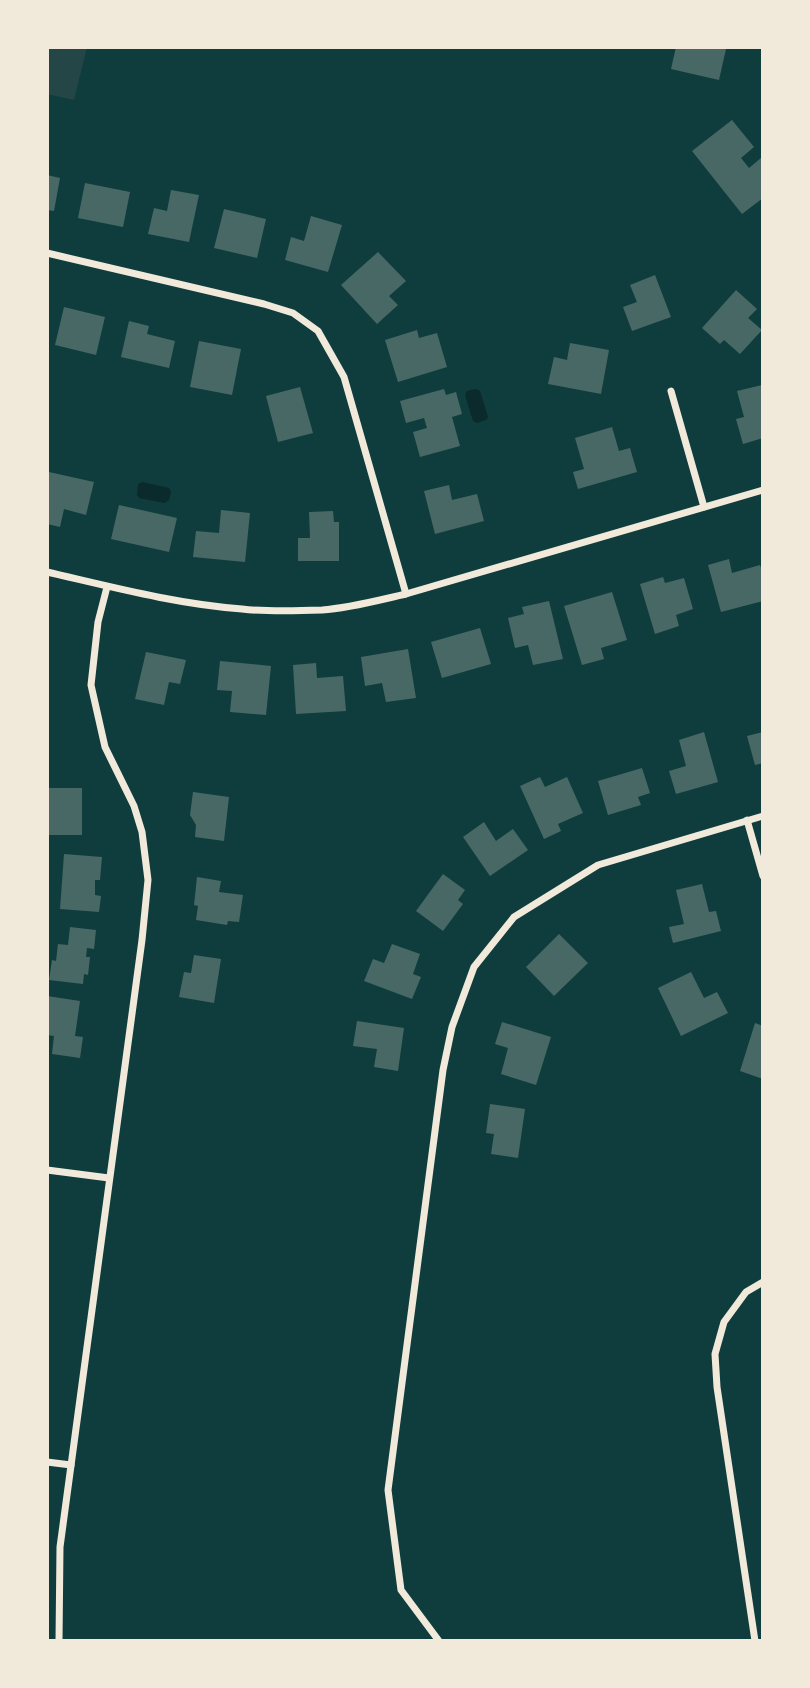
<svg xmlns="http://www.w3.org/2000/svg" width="810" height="1688" font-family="'Times New Roman',serif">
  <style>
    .green { fill: #244646 }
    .water { fill: #0a2a2b }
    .building { fill: #486865 }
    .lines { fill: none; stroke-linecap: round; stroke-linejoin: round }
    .minor { stroke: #f1e9da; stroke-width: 7 }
  </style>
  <rect width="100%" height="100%" fill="#0f3d3e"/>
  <!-- green -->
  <polygon class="green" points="47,47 87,47 74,100 47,94"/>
  <!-- water -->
  <g class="water">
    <polygon points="476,389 480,391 488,417 486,420 477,423 473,421 465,395 467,391"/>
    <polygon points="142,482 169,488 171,492 169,500 165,503 139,498 137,495 138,484"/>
  </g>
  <!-- building -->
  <g class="building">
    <polygon points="676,47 726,49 719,80 671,69"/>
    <polygon points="732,120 754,147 741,158 749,168 761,158 763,160 763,198 742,214 692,151"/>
    <polygon points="47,175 60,178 54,211 47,210"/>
    <polygon points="85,183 130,192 123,227 78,218"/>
    <polygon points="171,190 199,195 189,242 148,234 154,208 167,211"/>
    <polygon points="224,209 266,219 257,258 214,248"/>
    <polygon points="311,216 342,225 328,272 285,260 291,237 304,241"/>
    <polygon points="378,252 406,281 389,296 398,305 377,324 341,285"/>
    <polygon points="655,275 671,317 632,331 623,307 637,302 630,285"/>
    <polygon points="736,290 757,309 748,318 762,330 740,354 724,340 720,344 702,328"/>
    <polygon points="64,307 105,317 96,355 55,345"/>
    <polygon points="129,321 149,326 147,334 175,341 169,368 121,357"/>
    <polygon points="417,330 419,338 437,333 447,367 398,382 385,340"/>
    <polygon points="199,341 241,349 232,395 190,387"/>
    <polygon points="570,343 609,350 601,394 548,384 554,357 567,360"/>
    <polygon points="762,385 763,438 743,444 736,419 744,417 737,391"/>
    <polygon points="300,387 313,433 278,442 266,396"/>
    <polygon points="444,389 446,395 456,392 462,414 452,417 460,446 420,457 413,432 427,428 424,418 406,423 400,401"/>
    <polygon points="612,427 619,451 630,448 637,472 578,489 573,472 584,469 575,438"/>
    <polygon points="49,472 94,482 86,515 64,509 60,527 47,524 47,481"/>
    <polygon points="449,485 452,500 477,494 484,521 435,534 424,491"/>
    <polygon points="119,505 177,518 169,552 111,539"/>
    <polygon points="221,510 250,513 245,562 193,557 196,531 219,533"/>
    <polygon points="333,511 334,522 339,522 339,561 298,561 298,538 310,538 309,512"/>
    <polygon points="729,559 732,573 760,565 763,574 763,601 721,612 708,565"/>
    <polygon points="663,577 665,583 684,578 693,609 676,615 679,626 655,634 640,584"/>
    <polygon points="612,592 627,640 601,648 604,659 582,665 564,606"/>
    <polygon points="549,601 563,659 533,665 528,645 515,648 508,618 524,614 522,607"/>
    <polygon points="480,628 491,664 442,678 431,642"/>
    <polygon points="408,649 416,698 386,702 382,683 365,686 361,657"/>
    <polygon points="146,652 186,660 180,684 169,682 164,705 135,699"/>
    <polygon points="220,661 271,666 266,715 230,712 232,691 217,690"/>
    <polygon points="316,663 317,678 343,676 346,711 296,714 293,665"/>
    <polygon points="704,732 718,782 676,794 669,771 686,766 679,740"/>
    <polygon points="763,732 763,763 755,765 747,736"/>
    <polygon points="642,768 650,793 638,797 641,805 608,815 598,781"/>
    <polygon points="540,777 545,787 567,777 583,813 558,824 561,831 544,839 520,786"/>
    <rect x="47" y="788" width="35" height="47"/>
    <polygon points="193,792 229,797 224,841 195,837 196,825 190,815"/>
    <polygon points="484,822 496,841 513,829 528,850 490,876 463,837"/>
    <polygon points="64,854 102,857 100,880 95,880 95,895 101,896 99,912 60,909"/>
    <polygon points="443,874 465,890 458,900 463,904 443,931 416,911"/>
    <polygon points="197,877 221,881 219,892 243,895 239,922 228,921 227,925 196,920 198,906 194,905"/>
    <polygon points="702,884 709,912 716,911 721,931 673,943 669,927 684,924 676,890"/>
    <polygon points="70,927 96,930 94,949 87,948 86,957 90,957 88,975 84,974 83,984 49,980 52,960 56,961 58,944 68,945"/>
    <polygon points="559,934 588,963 554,996 526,967"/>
    <polygon points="392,944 420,954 413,974 421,977 412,999 364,981 373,959 384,963"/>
    <polygon points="194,955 221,959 214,1003 179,997 184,972 191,973"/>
    <polygon points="691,972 704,998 717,992 728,1013 681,1036 658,988"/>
    <polygon points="47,996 80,1001 75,1036 83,1037 80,1058 52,1054 54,1036 47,1035"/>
    <polygon points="357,1021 404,1028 398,1071 374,1067 377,1049 353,1046"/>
    <polygon points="502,1022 551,1037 536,1085 501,1074 508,1048 495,1044"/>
    <polygon points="755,1023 763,1026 763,1079 740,1071"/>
    <polygon points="490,1104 525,1109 518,1158 491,1154 494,1134 486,1133"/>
  </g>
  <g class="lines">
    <!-- minor -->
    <g class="minor">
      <polyline points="47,253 264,304 293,313 318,331 344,377 406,594"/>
      <polyline points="671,391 704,507"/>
      <path d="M47,572C112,587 176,604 242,609C268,612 296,611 322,610C350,608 379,600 406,594L763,490"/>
      <polyline points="747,820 763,876"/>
      <polyline points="47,1170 109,1178"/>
      <polyline points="47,1462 71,1465"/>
      <polyline points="59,1641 60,1547 142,940 148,880 142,832 134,806 105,747 91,685 98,622 107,587"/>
      <polyline points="439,1641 401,1590 388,1490 443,1070 452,1027 474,967 514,917 598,865 763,816"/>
      <polyline points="755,1641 717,1387 715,1354 724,1322 746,1292 763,1282"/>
    </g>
  </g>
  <!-- border -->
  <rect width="810" height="1688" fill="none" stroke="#f1e9da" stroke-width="98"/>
</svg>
